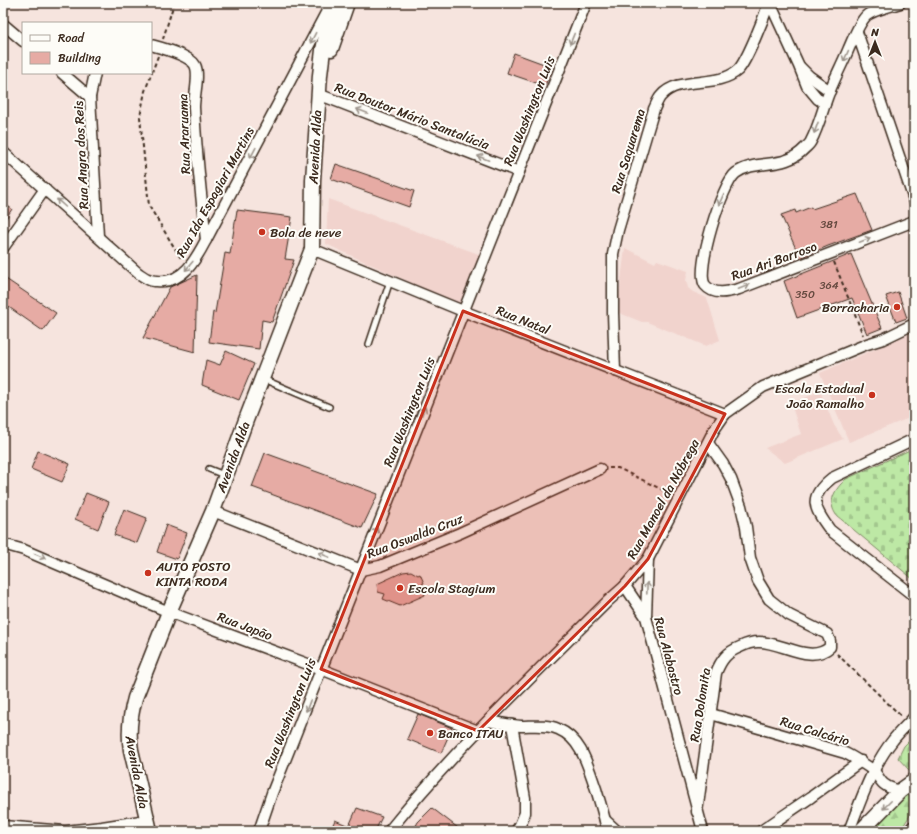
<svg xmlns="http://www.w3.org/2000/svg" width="917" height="834" font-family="Sriracha,sans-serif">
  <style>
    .built { fill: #f1d3cd }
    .forest { fill: url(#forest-firs); stroke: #7c8962 }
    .cemetery { fill: url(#cemetery-stones); stroke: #7c8962 }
    .building { fill: #e6aba4; stroke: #3b2a1e }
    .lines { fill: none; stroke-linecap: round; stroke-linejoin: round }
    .lane-casing { stroke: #3b2a1e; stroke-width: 8 }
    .street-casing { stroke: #3b2a1e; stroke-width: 13 }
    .secondary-casing { stroke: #3b2a1e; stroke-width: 17 }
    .path { stroke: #3b2a1e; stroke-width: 2; stroke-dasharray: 4 3; stroke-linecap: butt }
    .lane { stroke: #fdfcf7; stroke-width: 5 }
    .street { stroke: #fdfcf7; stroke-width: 10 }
    .secondary { stroke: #fdfcf7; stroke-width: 14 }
    .oneway { stroke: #9c938a }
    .marked { fill: #c8321e; fill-opacity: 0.2; stroke: #c8321e; stroke-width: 3; stroke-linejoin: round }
    .poi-dot { fill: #c8321e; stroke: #fdfcf7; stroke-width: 1.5 }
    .labels { text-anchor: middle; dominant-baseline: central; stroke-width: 4; stroke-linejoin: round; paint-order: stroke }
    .number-label { font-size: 11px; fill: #664a40 }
    .street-label { font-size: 13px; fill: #3b2a1e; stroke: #fdfcf7 }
    .poi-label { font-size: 13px; fill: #3b2a1e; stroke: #fdfcf7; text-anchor: start }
  </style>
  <defs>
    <pattern id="forest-firs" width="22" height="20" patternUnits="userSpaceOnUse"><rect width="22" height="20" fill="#bde8a5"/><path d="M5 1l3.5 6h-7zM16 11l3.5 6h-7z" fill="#a3c78e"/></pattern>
    <pattern id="cemetery-stones" width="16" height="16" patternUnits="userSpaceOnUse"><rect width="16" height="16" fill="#bde8a5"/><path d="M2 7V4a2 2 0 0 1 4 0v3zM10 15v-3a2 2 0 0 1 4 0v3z" fill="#a3c78e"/></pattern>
  </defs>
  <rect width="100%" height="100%" fill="#f6e4de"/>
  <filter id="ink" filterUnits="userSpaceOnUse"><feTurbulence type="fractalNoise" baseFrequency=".025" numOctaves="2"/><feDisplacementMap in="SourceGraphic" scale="8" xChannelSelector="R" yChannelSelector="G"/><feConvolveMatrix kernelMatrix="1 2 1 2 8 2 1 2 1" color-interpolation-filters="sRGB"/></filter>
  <g filter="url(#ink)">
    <!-- built -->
    <g class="built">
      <polygon points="328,199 484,256 464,307 326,244"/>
      <polygon points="625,248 655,263 657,260 688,271 686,280 688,288 693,292 707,298 720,340 706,346 647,322 642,322 617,312"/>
      <polygon points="914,332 914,416 849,442 820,373"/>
      <polygon points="820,391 834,425 843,439 785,463 765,448 801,434 791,404"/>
    </g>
    <!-- forest -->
    <polygon class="forest" points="914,789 914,809 900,831 868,831 903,797"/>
    <!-- cemetery -->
    <g class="cemetery">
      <path d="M914,448V580L842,520C840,518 836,516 835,513C827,500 837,487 846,479Z"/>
      <polygon points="914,736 914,767 909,770 898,758 904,746"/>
    </g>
    <!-- building -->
    <g class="building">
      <polygon points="514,53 552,67 545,86 507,73"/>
      <polygon points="336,164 414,191 409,207 331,179"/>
      <polygon points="857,194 872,230 828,246 800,258 781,215 795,210 796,213 811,207 812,209"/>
      <polygon points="3,203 12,209 3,223"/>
      <polygon points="237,210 292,217 285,259 294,260 272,322 262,320 259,349 209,342 213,312 215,313 225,253 230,254"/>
      <polygon points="851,254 882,328 867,334 852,298 797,318 784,281"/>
      <polygon points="197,275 195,352 143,338 170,287"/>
      <polygon points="3,277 56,313 43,331 3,303"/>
      <polygon points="898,292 907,318 896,322 886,296"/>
      <polygon points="226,351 254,364 239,400 202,385 206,360 220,365"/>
      <polygon points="38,451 70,464 62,482 31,469"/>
      <polygon points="265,453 378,494 362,528 252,487"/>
      <polygon points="86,493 109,502 98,529 75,519"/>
      <polygon points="124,509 147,518 137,543 114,535"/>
      <polygon points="166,525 187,533 177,559 157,552"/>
      <polygon points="411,571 418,575 420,574 424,583 422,584 425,595 400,606 383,599 385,594 378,592 377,584 403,572"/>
      <polygon points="418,714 452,728 441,753 407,739"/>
      <polygon points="357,808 382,817 375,831 330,831 335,820 349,826"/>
      <polygon points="432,808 462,831 413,831 418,822"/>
    </g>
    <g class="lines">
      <!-- lane casing -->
      <g class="lane-casing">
        <g id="lane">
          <polyline points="369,344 390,281"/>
          <polyline points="263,379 329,407"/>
          <polyline points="209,469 224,475"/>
        </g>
      </g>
      <!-- street casing -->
      <g class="street-casing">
        <g id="street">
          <polyline points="770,3 799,66 807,86 818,99 825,104"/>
          <path d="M900,3C891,6 872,10 866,16C859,23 853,39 849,48C842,65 833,81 827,98C822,112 818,128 811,141C810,144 807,146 805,148C784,171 757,158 736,173C722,183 695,271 705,285C714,296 728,292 739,289L914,221"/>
          <polyline points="3,24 23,41"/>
          <polyline points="857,32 914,200"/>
          <path d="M151,45C162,48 189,55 195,65C200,74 194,96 194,107C196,152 201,195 206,240"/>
          <polyline points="800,67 809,76 830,91"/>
          <polyline points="62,73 90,97"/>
          <polyline points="95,73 90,97 98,236"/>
          <polyline points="318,94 519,172"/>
          <path d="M3,152L138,273C141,275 145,278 148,279C151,281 154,281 157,281C183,284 196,259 206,240L328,9"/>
          <polyline points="3,248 45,189"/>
          <polyline points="312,249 463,311 725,414"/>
          <path d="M615,371L613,313V254L618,230L654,109C656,105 658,99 661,96C679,75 717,89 738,70C747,61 764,17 769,3"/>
          <path d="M914,439L832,478C808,497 813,507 830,530L914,596"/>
          <polyline points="213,511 361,570 380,566 460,533 600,469"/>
          <polyline points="3,544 24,550 169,612 321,669 478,731"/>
          <polyline points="625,586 646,617 703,831"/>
          <polyline points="646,617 648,559"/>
          <path d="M711,714L845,753C855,758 864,764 873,770C876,773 878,777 881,781C885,787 893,789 900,791"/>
          <path d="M488,721C499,723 510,725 521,726C533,726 547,724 558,729C582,739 588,767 596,789C600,803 605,817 607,831"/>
          <polyline points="512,725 525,798 525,813 520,825 516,831"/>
          <path d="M697,812L716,673C721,660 727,652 740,647C746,644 752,642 758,642C781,641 810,665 830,647V641L827,634L789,615L769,599L758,581L750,558L746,527L741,506L731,479L723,464L708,443"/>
          <polyline points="605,820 617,831"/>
          <polyline points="3,826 65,831 102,827 147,820"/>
          <polyline points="259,831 272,793 586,3"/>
          <path d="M389,831C455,749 533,676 608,601L625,586L648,559L714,430L725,414L763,387L867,344L883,339L914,324"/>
          <polyline points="761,831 811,797 861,761"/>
          <path d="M849,831C861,800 872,766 893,740C899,732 907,725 914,717"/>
        </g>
      </g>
      <!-- secondary casing -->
      <g class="secondary-casing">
        <g id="secondary">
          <polyline points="331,49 347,3"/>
          <path d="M150,831L131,750C128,732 130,716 135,698L169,612L213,511L246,420L312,249L313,180L320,75L323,50L333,3"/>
          <polyline points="861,831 900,791 914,781"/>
          <polyline points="912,831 914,828"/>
        </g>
      </g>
      <!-- path -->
      <g class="path">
        <polyline points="163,39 174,3"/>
        <polyline points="158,56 145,91 140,117 149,206 182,260"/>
        <polyline points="834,262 863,335"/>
        <polyline points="609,468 618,468 671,494"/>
        <polyline points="837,654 901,716"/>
      </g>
      <!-- lane -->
      <use href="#lane" class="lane"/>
      <!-- street -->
      <use href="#street" class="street"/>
      <!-- secondary -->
      <use href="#secondary" class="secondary"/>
    </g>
    <!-- one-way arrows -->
    <defs><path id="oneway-shaft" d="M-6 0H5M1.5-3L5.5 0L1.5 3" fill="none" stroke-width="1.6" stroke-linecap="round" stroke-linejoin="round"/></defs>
    <g class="oneway">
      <use href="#oneway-shaft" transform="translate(313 38) rotate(117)"/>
      <use href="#oneway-shaft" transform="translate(572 39) rotate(112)"/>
      <use href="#oneway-shaft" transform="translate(846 56) rotate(114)"/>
      <use href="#oneway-shaft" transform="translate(362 111) rotate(-159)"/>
      <use href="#oneway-shaft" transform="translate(816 128) rotate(110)"/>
      <use href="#oneway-shaft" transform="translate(253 153) rotate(118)"/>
      <use href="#oneway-shaft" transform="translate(483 158) rotate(-159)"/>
      <use href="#oneway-shaft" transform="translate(721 200) rotate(114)"/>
      <use href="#oneway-shaft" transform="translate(61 203) rotate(-138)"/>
      <use href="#oneway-shaft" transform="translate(865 240) rotate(-21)"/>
      <use href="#oneway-shaft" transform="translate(189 266) rotate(130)"/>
      <use href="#oneway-shaft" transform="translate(744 287) rotate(-22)"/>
      <use href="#oneway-shaft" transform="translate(423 412) rotate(-68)"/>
      <use href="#oneway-shaft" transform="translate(375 533) rotate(-68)"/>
      <use href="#oneway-shaft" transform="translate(324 555) rotate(-159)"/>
      <use href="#oneway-shaft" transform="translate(40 556) rotate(23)"/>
      <use href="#oneway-shaft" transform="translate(647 588) rotate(-88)"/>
      <use href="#oneway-shaft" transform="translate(308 706) rotate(111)"/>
      <use href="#oneway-shaft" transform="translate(887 805) rotate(135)"/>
    </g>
  </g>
  <!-- marked area -->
  <path class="marked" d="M463,311L725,414L648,559L625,586L478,731L321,669Z"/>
  <!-- markers -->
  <g class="poi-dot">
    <circle cx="262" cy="232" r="4"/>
    <circle cx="897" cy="307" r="4"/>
    <circle cx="872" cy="395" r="4"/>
    <circle cx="148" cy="573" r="4"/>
    <circle cx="400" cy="588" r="4"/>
    <circle cx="430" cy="733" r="4"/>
  </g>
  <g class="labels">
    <!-- number labels -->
    <g class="number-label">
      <text x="829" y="224">381</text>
      <text x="829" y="285">364</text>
      <text x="805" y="294">350</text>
    </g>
    <!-- street labels -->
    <g class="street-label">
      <text transform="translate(529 111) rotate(-68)">Rua Washington Luis</text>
      <text transform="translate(412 116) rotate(21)">Rua Doutor Mário Santalúcia</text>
      <text transform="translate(184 134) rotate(-92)">Rua Araruama</text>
      <text transform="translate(315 147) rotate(-87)">Avenida Alda</text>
      <text transform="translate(628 151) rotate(-73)">Rua Saquarema</text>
      <text transform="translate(81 155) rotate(-93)">Rua Angra dos Reis</text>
      <text transform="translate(215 192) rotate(-61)">Rua Ida Espagiari Martins</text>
      <text transform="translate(774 261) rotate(-20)">Rua Ari Barroso</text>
      <text transform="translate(523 320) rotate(22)">Rua Natal</text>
      <text transform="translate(409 412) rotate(-68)">Rua Washington Luis</text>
      <text transform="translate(233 457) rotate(-70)">Avenida Alda</text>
      <text transform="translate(663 499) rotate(-61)">Rua Manoel da Nóbrega</text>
      <text transform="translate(415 536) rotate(-21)">Rua Oswaldo Cruz</text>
      <text transform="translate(245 626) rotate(21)">Rua Japão</text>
      <text transform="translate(669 656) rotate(75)">Rua Alabastro</text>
      <text transform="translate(700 705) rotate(-81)">Rua Dolomita</text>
      <text transform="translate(290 713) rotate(-68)">Rua Washington Luis</text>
      <text transform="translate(815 731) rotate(17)">Rua Calcário</text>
      <text transform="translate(137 772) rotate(79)">Avenida Alda</text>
    </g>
    <!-- poi labels -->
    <g class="poi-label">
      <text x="270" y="232">Bola de neve</text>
      <text x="889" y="307" text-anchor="end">Borracharia</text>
      <text x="864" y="388" text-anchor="end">Escola Estadual<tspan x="864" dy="15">João Ramalho</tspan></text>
      <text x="156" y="566">AUTO POSTO<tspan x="156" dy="15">KINTA RODA</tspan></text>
      <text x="408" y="588">Escola Stagium</text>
      <text x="438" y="733">Banco ITAU</text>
    </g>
  </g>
  <!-- margin -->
  <rect width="917" height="834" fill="none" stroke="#fdfcf7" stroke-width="16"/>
  <rect x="8" y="8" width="901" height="818" fill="none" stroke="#3b2a1e" stroke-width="1.5" filter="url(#ink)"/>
  <!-- legend -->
  <rect x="22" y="22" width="130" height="52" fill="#fdfcf7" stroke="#afa8a0"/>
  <rect x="30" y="35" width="20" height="6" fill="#fdfcf7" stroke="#afa8a0"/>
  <text x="58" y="42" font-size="12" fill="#3b2a1e">Road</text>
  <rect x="30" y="52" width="20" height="12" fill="#e6aba4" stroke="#afa8a0"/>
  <text x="58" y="62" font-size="12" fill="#3b2a1e">Building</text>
  <!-- north arrow -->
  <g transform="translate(875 42)" stroke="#fdfcf7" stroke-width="3" paint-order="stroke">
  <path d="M0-3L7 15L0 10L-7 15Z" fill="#3b2a1e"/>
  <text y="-6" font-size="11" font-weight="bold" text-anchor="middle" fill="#3b2a1e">N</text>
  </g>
</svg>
